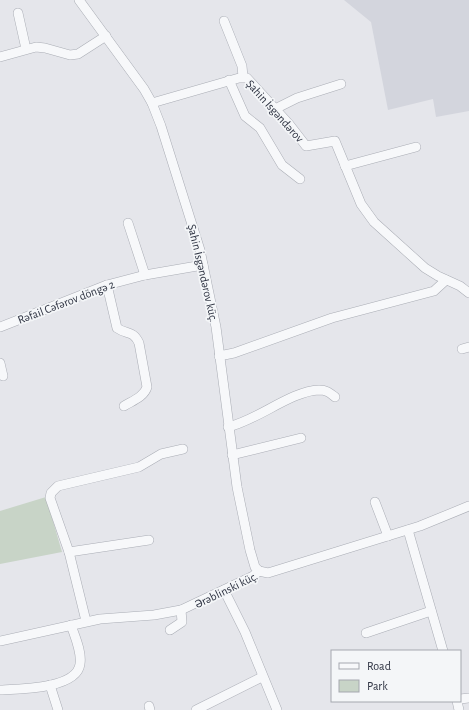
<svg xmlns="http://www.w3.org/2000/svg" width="469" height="710" font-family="'Alegreya Sans',sans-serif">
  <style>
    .built { fill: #d3d5dd }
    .green { fill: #c8d4c7 }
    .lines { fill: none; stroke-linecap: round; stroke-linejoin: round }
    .minor-casing { stroke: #aaadb5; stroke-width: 10 }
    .minor { stroke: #f7f8fa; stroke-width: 9 }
    .labels { text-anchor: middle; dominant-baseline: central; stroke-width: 3.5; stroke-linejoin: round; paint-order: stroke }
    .street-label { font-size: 12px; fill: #2e3342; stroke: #f4f6f8 }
  </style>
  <rect width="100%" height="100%" fill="#e5e6eb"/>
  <!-- built -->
  <polygon class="built" points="344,0 469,0 469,111 436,117 433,99 388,110 371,22"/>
  <!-- green -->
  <polygon class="green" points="46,497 62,552 0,564 0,511"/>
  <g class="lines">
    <!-- minor casing -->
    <g class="minor-casing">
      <g id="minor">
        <polyline points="79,0 144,89 152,103 161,126 200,250 216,327 237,487 250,550 255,567 259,571"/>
        <polyline points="18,13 26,49"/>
        <polyline points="224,21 242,66 243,77"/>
        <polyline points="0,57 36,47 45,48 70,55 78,54 106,36"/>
        <polyline points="229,80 245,116 260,128 282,165 300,179"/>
        <polyline points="152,103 239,78 247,78 289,124 306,146 335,141 361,204 374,222 425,268 438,276 460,286 469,293"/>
        <polyline points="275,109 297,98 341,84"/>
        <polyline points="345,166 416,147"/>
        <polyline points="128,223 145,275"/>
        <path d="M107,285L117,328C127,335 133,330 139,343L147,387C144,397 132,401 124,406"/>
        <polyline points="0,327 107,285 145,275 203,265"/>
        <polyline points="462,349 469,347"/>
        <polyline points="219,356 234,353 332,318 434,291 446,280"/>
        <polyline points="0,363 3,376"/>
        <path d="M228,427C258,420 291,391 319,390C327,390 330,393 335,397"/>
        <polyline points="232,455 301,438"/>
        <polyline points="375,502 388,536"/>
        <polyline points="408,530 443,651"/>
        <polyline points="69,552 149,540"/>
        <polyline points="259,571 268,573 420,526 469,506"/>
        <polyline points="224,590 245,632 277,710"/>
        <polyline points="86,621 69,552 50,498 51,493 58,486 139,467 161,454 183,449"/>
        <polyline points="170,630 182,622 181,610"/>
        <polyline points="366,633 431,611"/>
        <polyline points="0,641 100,619 154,615 181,610 253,576 259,571"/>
        <polyline points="50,685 58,710"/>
        <path d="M0,690C19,689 77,689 80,664C82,652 75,637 71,625"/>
        <polyline points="460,699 469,698"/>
        <polyline points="457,701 459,710"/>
        <polyline points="149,706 150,710"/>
        <polyline points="196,710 262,677"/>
      </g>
    </g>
    <!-- minor -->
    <use href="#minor" class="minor"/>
  </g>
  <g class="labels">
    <!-- street labels -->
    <g class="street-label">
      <text transform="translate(275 111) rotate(48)">Şahin İsgəndərov</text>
      <text transform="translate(203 273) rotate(77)">Şahin İsgəndərov küç.</text>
      <text transform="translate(66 302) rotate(-21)">Rəfail Cəfərov döngə 2</text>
      <text transform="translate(226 590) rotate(-26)">Ərəblinski küç.</text>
    </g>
  </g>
  <!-- legend -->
  <rect x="331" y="650" width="130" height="52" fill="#f4f6f8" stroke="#a5a8af"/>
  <rect x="339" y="663" width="20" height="6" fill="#f7f8fa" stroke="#a5a8af"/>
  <text x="367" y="670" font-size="12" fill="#2e3342">Road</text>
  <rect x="339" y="680" width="20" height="12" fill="#c8d4c7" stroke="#a5a8af"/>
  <text x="367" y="690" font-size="12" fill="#2e3342">Park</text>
</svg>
